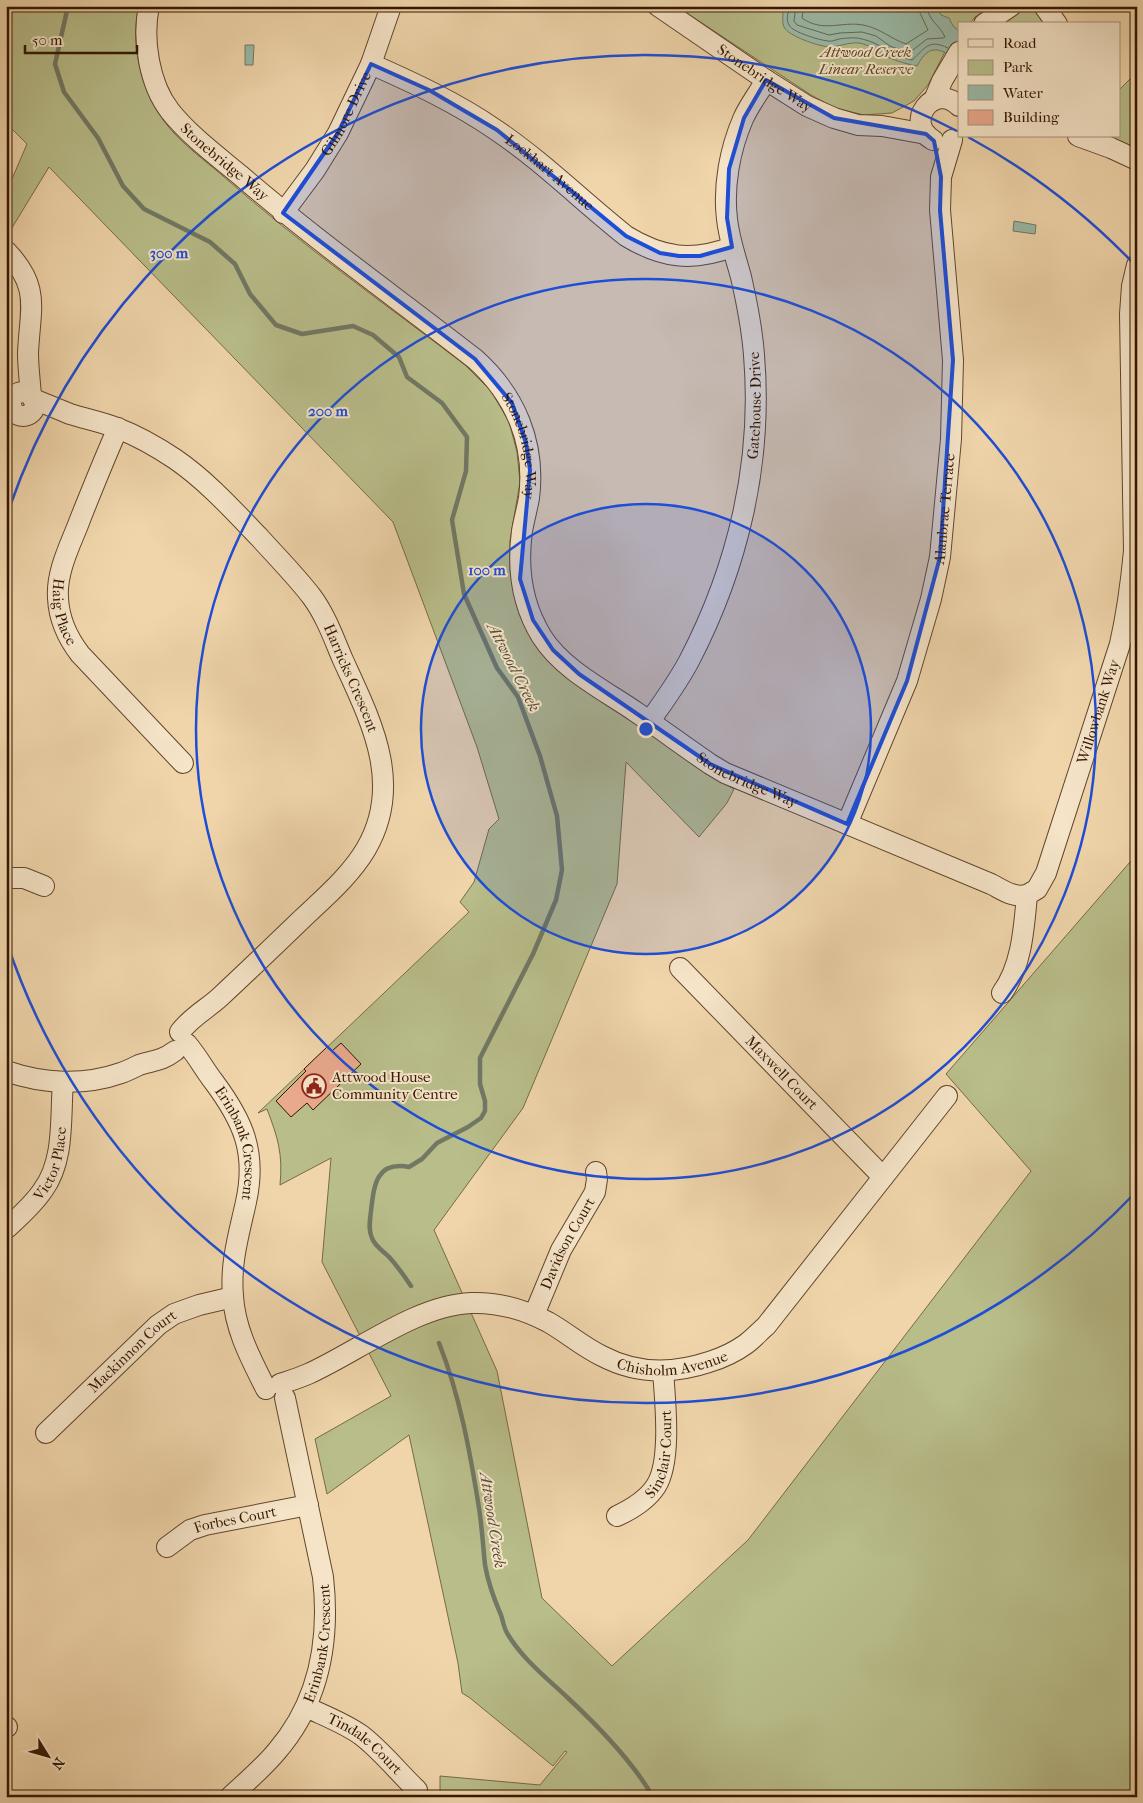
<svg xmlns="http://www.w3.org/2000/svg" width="1143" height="1803" font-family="'IM FELL French Canon',serif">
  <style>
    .green { fill: #b8bd8a; stroke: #766a45 }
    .water { fill: #9ab9a7; stroke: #717864 }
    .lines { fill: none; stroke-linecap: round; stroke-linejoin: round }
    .shore { stroke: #666854; stroke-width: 1 }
    .stream { stroke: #717864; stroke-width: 4.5 }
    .building { fill: #e8a98d; stroke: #331600 }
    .minor-casing { stroke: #62462b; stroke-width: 22 }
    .minor { stroke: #f5e4c8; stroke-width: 20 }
    .marked { fill: #1d4ed8; fill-opacity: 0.2; stroke: #1d4ed8; stroke-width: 4; stroke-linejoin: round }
    .ring { fill: none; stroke: #1d4ed8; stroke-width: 2.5 }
    .labels { text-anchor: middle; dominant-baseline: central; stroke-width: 4; stroke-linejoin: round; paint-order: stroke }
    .park-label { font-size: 15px; font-style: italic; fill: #5b4829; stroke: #f5e4c8 }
    .street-label { font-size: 15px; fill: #331600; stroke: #f5e4c8 }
    .poi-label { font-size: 15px; fill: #331600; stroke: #f5e4c8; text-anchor: start }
    .water-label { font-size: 16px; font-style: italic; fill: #574f3a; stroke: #f5e4c8 }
    .centre { fill: #1d4ed8; stroke: #f5e4c8; stroke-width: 2.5 }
    .ring-label { font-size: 15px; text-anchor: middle; font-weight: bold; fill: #1d4ed8; stroke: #f5e4c8; stroke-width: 4; stroke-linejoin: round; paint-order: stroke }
  </style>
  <rect width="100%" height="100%" fill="#f0d5ab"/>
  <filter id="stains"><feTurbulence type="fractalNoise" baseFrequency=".004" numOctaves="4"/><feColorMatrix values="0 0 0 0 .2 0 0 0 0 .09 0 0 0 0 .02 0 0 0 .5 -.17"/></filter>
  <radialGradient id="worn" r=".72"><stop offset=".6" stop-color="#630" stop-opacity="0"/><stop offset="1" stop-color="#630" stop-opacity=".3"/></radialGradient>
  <!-- green -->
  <g class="green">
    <path d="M6,6H139C130,41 140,82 158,112C173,138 201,157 223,176C300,244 384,303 465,365L491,391L509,422L517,452L520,482L510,541V571L518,608L535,644L564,675L705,772L734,789L727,803L699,837L626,762L617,884L523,1108L434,1230L497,1371L542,1598L612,1666L748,1540L1031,1171L946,1074L1137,854V1797H440V1776L540,1785L567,1752L565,1751L553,1766L470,1698L462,1693L458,1663L409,1435L327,1494L315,1439L391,1396L322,1262L331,1158L280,1185C283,1154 278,1138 267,1109L258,1113L469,912L460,902L474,882L489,829L499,819L477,747L393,522L49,167L10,231L6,226V193L27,144L6,123Z"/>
    <polygon points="676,6 993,6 975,17 969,24 959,24 959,34 948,46 928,85 914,101 892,113 864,115 835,108 811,95"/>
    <polygon points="1028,6 1035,6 1051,24 997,24"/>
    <polygon points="1130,79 1137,84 1137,150 1103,136 1119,136 1119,90"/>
  </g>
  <!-- water -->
  <g class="water">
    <path d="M787,6H937L941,15L949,18L953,26L959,31V60C939,49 930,42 917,66C906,64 897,61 887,57C877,52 871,45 859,43C849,42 838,47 829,47C818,46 788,36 784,27C782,23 783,16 783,11Z"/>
    <polygon points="245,45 254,45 253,65 245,65"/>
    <polygon points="1014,221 1036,225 1035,234 1013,231"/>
  </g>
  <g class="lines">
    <!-- shore -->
    <g class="shore">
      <path d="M790,6C789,12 785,18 789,25C792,32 819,40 828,41C831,42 835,40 839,39C846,38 856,37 862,39C881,43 892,56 912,60C925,49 928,38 948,48"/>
      <path d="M796,6L794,21L797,25L829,35L840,33L862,32L876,36L890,46L909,53L927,39L943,38L945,37C940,25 928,21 927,6"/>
      <path d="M804,6L802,18C823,33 842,21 863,25C880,28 891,39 906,44L928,30L920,13L919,6"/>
    </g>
    <!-- stream -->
    <g class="stream">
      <path d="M68,6L55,64L64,92L98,138L123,186L144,209L210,242L235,264L250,294L276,325L302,334L353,326L373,335L399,357L407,377L442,403L467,437L466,471L452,520L464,594L497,668L518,697L540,756L557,816L562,870L556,900L533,954L480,1058V1084L485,1101V1111L481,1118L468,1127L437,1143L422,1159L409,1167C376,1161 374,1185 371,1211C370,1220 368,1230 372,1238C375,1247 385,1252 390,1258C398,1267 405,1277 411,1286"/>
      <path d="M439,1343C460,1396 470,1452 479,1508C482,1527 483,1546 485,1565C488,1582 494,1599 501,1615C503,1621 504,1628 507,1633C522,1659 548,1679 569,1699C599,1727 633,1762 653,1797"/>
    </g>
  </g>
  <!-- building -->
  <polygon class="building" points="341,1043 361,1064 313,1110 307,1103 291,1117 276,1101 306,1071 304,1069 328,1046 332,1051"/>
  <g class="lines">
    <!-- minor casing -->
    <g class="minor-casing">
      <g id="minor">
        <path id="s1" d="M149,6C142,39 149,84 170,111C189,135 216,155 240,175C315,240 397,298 475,359C515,395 536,443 529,498C527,509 524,520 522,531C517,568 522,605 542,637C563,670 604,690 636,712C661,729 685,747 710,764L725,773L991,884C1003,890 1013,898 1027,895"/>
        <path id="s2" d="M658,6L766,80L807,106L834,118L858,125L882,126L926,134"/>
        <polyline points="1044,6 1057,24"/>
        <polyline points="984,24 1011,6"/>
        <path id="s3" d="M371,64C414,83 457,103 496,130C542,161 582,201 626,236C662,258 692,262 732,247"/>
        <polyline points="934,100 942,81 959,52"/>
        <polyline points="1078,136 1111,148 1137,160"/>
        <path d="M933,140C903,123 934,81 959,106"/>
        <path id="s4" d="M283,213L315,170L338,133L371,64L391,6"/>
        <path d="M6,251C41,287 30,308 28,353C28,367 30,382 31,396"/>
        <circle cx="23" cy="404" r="12"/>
        <path id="s5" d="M33,399C46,404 58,409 70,414C86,419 102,422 117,428C138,436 157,447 175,459C207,481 233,510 259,537C277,557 296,576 312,597C326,616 334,639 343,660C371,721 404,784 366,849C350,876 325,897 303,918C276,944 248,971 220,997C207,1009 191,1017 180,1032"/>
        <path id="s6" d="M118,428C105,457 93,487 81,517C72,542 56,570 58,598C59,620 67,637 80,654L183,763"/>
        <path id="s7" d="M650,721C663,702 678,682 689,661C738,567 763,462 754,355C752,329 747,303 741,277C736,258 729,239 727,219C723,186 730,149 743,119C749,105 759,93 766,80"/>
        <path id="s8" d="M847,824L907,681L931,599L940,557L951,439L953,360L940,210L941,177L952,140"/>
        <polyline points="6,878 24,878 44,886"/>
        <path id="s9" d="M680,968L883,1177"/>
        <path id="s10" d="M1002,993C1022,966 1024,927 1027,895L1037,889L1046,873L1120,644C1127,613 1131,583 1134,551L1130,314L1132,286L1137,265"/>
        <path id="s11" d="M187,1044C198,1057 204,1069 214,1082C243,1121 257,1152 246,1202C239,1234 230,1263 233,1296C235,1330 251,1359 266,1389"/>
        <path d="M6,1071C43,1084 84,1086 121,1073C127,1071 133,1068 139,1065C154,1060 160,1062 175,1051"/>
        <path id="s12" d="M6,1229C19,1217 33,1205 43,1190C65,1160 60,1118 63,1082"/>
        <path id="s13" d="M534,1315L561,1250L595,1192L597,1179L596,1172"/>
        <path id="s14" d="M280,1384C289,1381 299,1378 308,1374C357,1352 417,1305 471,1303C497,1302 525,1310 548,1322C566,1332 583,1347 602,1356C636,1374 673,1374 709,1362C722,1358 735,1352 746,1344C753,1339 759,1332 766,1326L947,1096"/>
        <path id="s15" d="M46,1433L158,1325L174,1314L199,1305L233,1297"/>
        <path id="s16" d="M617,1516C632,1509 647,1500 656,1486C672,1461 665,1400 663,1371"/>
        <path id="s17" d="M167,1547L190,1530L205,1525L308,1505"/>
        <path id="s18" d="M306,1707C325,1716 344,1723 361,1735C382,1751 398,1772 417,1790"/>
        <polyline points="6,1727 7,1727"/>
        <path id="s19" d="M230,1797C246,1782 263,1768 277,1751C320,1701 330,1640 323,1577L285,1398"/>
      </g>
    </g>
    <!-- minor -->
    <use href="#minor" class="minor"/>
  </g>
  <!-- marked area -->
  <path class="marked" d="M371,64L429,90L497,130L626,236L660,253L679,256H700L732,247L727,218L729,169L744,118L766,80L834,118L926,134L934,141L941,177L940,210L953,360L940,557L907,681L847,824L710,764L579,674L553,650L533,620L520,579L530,470L526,443L512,403L475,359L283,213L338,133Z"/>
  <!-- distance rings -->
  <circle cx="646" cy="729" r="225" fill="#1d4ed8" fill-opacity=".12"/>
  <g class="ring">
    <circle cx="646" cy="729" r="225"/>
    <circle cx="646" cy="729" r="450"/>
    <path d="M1135 1193A674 674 0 0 1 7 943M7 515A674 674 0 0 1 957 131M968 137A674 674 0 0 1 1135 265"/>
  </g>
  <!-- icons -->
  <defs>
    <g id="civic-ring" transform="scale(1.25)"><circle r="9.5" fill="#f5e4c8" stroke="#8f2418" stroke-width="1.5"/><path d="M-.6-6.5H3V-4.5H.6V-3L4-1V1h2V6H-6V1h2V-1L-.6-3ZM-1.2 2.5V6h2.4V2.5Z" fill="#8f2418"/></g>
  </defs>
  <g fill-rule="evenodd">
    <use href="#civic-ring" x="314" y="1086"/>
  </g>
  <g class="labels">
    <!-- park labels -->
    <g class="park-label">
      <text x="866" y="52">Attwood Creek<tspan x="866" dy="17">Linear Reserve</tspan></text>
    </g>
    <!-- street labels -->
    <g class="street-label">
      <text stroke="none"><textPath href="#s2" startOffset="129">Stonebridge Way</textPath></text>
      <text stroke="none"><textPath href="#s4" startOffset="118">Gilmore Drive</textPath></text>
      <text stroke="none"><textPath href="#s1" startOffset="185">Stonebridge Way</textPath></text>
      <text stroke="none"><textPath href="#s3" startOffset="210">Lockhart Avenue</textPath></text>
      <text stroke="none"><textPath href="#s7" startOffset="338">Gatehouse Drive</textPath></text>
      <text stroke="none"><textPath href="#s1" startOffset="605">Stonebridge Way</textPath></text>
      <text stroke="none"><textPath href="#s8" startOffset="332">Alanbrae Terrace</textPath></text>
      <text stroke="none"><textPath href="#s6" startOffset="196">Haig Place</textPath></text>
      <text stroke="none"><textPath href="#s5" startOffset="440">Harricks Crescent</textPath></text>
      <text stroke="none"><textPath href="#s10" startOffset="302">Willowbank Way</textPath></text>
      <text stroke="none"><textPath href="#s1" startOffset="1055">Stonebridge Way</textPath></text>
      <text stroke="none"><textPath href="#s9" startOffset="146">Maxwell Court</textPath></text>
      <text stroke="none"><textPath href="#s11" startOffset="114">Erinbank Crescent</textPath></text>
      <text stroke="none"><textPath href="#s12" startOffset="82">Victor Place</textPath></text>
      <text stroke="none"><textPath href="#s13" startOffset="79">Davidson Court</textPath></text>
      <text stroke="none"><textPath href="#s15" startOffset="119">Mackinnon Court</textPath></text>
      <text stroke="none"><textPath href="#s14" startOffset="426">Chisholm Avenue</textPath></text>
      <text stroke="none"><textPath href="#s16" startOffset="82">Sinclair Court</textPath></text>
      <text stroke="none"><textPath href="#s17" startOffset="75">Forbes Court</textPath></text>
      <text stroke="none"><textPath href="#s19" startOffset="184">Erinbank Crescent</textPath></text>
      <text stroke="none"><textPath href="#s18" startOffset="70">Tindale Court</textPath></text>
    </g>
    <!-- poi labels -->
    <g class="poi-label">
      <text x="332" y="1077">Attwood House<tspan x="332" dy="17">Community Centre</tspan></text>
    </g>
    <!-- water labels -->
    <g class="water-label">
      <text transform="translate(514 667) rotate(63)">Attwood Creek</text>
      <text transform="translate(493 1520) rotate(81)">Attwood Creek</text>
    </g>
  </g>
  <circle cx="646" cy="729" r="8" class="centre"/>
  <g class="ring-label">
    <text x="169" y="258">300 m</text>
    <text x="328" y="416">200 m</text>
    <text x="487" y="575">100 m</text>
  </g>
  <!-- margin -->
  <rect width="1143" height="1803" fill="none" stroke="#f0d5ab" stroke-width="25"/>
  <rect x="8" y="8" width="1128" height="1788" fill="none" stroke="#331600" stroke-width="2.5"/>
  <rect x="12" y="12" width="1118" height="1778" fill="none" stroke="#331600"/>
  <!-- legend -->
  <rect x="958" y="22" width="162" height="115" fill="#f5e4c8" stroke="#a79278"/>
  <rect x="968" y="39" width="25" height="8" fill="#f5e4c8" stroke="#a79278"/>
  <text x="1003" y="48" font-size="15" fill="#331600">Road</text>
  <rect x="968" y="60" width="25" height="15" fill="#b8bd8a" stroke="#a79278"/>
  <text x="1003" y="72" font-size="15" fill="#331600">Park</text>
  <rect x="968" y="85" width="25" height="15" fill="#9ab9a7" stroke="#a79278"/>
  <text x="1003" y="98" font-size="15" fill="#331600">Water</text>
  <rect x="968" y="110" width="25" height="15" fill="#e8a98d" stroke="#a79278"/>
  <text x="1003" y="122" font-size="15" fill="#331600">Building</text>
  <!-- north arrow -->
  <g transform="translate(48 1756) rotate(127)" stroke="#f5e4c8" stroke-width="4" paint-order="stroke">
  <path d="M0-4L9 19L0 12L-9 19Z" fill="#331600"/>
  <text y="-8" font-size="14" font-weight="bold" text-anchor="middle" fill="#331600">N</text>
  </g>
  <!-- scale -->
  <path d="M25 45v8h112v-8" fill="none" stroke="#331600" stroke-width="2.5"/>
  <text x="32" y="45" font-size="15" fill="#331600" stroke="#f5e4c8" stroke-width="4" paint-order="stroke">50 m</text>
  <rect width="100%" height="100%" filter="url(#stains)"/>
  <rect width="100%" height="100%" fill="url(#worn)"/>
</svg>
